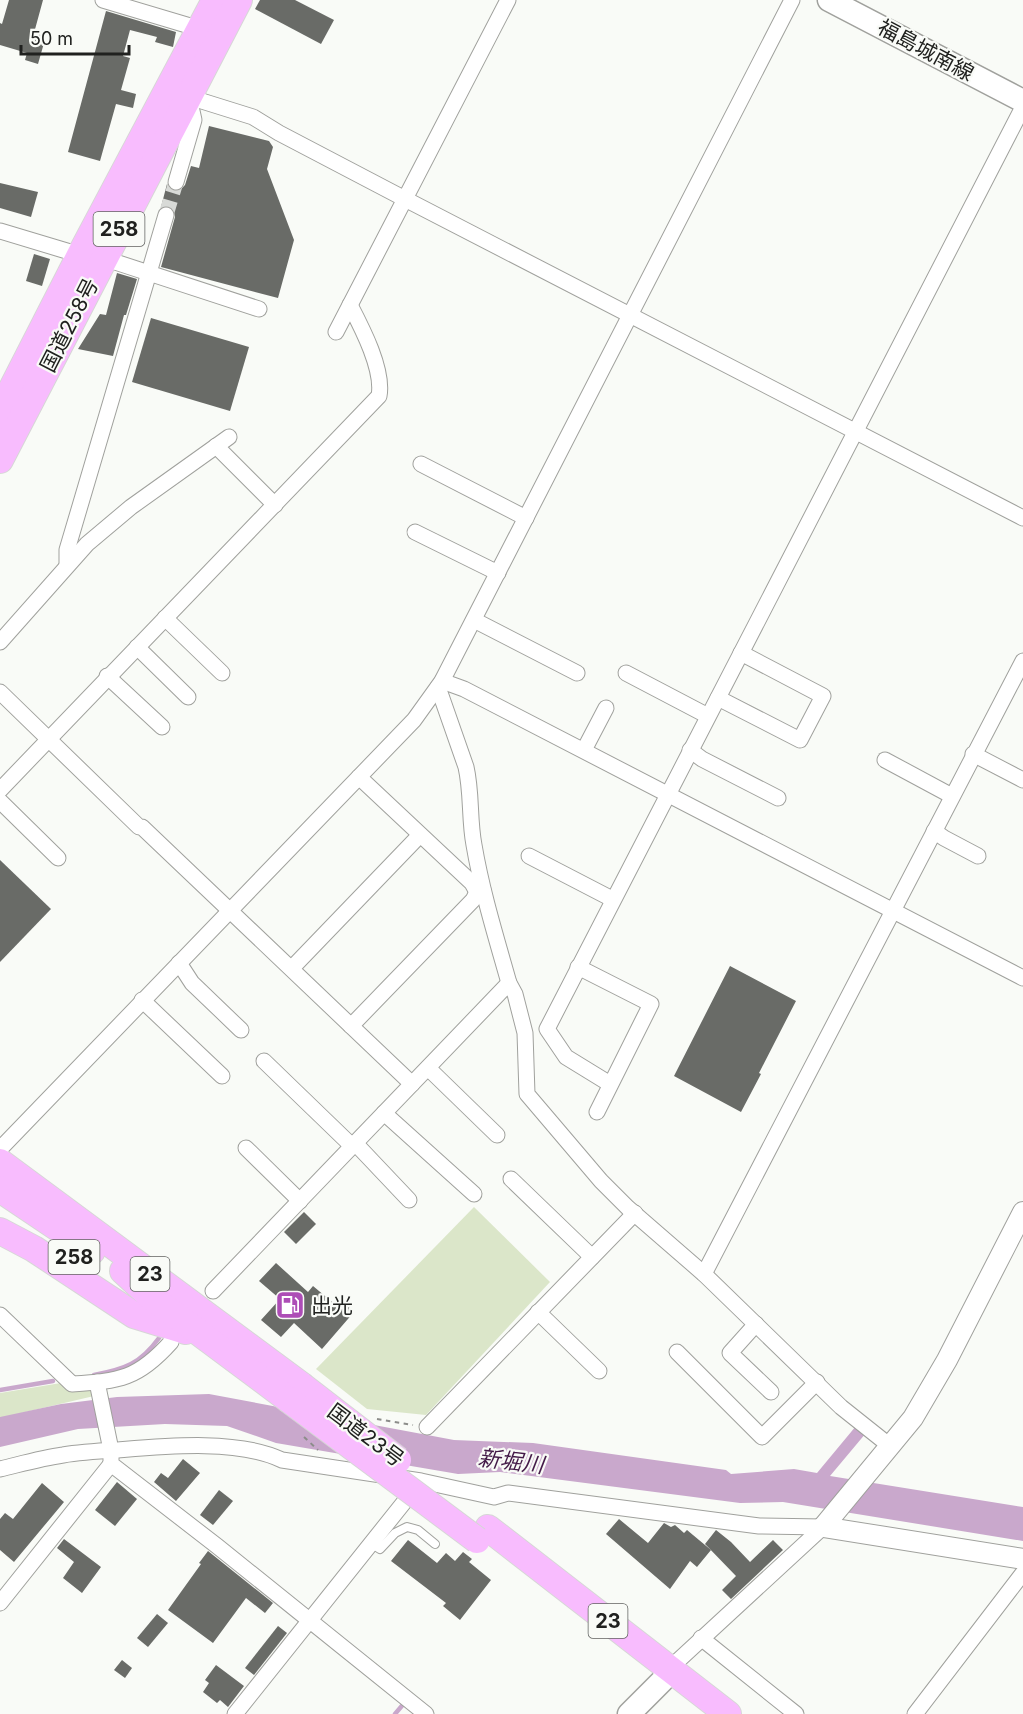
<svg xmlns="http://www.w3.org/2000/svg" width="1023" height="1714" font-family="Inter,'Noto Sans JP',sans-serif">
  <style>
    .green { fill: #dbe6c9 }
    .water { fill: #c9a8cc }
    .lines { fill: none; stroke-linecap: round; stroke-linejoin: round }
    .stream { stroke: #c9a8cc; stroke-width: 4.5 }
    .building { fill: #696b67 }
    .minor-tunnel { stroke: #d8dad7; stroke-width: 15; stroke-dasharray: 15 8; stroke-linecap: butt }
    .service-casing { stroke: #a0a19d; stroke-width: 10 }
    .minor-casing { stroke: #a0a19d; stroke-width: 17 }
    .tertiary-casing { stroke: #a0a19d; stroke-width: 22 }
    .secondary-casing { stroke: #a0a19d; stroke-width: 25 }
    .trunk-casing { stroke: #d7d7d7; stroke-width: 28 }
    .path { stroke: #8c8d8a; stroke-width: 2; stroke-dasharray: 4.5 4.5; stroke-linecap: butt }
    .service { stroke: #fff; stroke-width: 8 }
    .minor { stroke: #fff; stroke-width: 15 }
    .tertiary { stroke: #fff; stroke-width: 20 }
    .secondary { stroke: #fff; stroke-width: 22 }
    .trunk { stroke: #f8bcfe; stroke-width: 26 }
    .trunk-bridge-casing { stroke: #d7d7d7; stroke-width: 28; stroke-linecap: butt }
    .trunk-bridge { stroke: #f8bcfe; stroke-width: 26 }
    .labels { text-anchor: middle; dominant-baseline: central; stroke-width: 4.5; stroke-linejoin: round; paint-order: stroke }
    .shield { fill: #f9fbf7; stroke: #616260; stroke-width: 1.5 }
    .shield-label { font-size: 20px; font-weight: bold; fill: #20211f }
    .street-label { font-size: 21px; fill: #20211f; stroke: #f9fbf7 }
    .poi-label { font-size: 21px; fill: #20211f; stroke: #f9fbf7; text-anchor: start }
    .water-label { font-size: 22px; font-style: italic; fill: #441b48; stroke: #f9fbf7 }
  </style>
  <rect width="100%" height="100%" fill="#f9fbf7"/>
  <!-- green -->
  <g class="green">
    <polygon points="474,1207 550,1282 426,1415 367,1409 316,1369"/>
    <polygon points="61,1383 66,1389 92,1387 94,1396 0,1418 0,1393"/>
  </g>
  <!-- water -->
  <polygon class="water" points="209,1394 454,1440 533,1443 726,1470 731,1474 794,1469 817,1473 856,1426 866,1433 830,1476 1023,1507 1023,1541 783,1502 740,1503 500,1472 458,1474 276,1443 227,1426 165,1424 78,1429 0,1447 0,1417 61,1404 117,1397"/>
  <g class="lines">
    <!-- stream -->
    <g class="stream">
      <path d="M94,1375C125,1369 140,1364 159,1338"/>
      <polyline points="0,1390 53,1381"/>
      <polyline points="395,1714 406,1701"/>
    </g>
  </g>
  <!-- building -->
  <g class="building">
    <polygon points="9,0 43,0 34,33 46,36 38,64 25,60 27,53 0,45 0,23 2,24"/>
    <polygon points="260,0 295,0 334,20 321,44 255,9"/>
    <polygon points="106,11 176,32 173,47 155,42 157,37 130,30 123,56 130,58 121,90 136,94 133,108 116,104 100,161 68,152"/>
    <polygon points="209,126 269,141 273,147 267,169 294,240 278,298 161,267 175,217 173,208 168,206 161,207 167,184 173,191 179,191 185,185 191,166 199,168"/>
    <polygon points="0,183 38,192 31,217 0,208"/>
    <polygon points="34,254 50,259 42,286 26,281"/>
    <polygon points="117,273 137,279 126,315 124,315 113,356 78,349 100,314 106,315"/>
    <polygon points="151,318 249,347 230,411 132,382"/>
    <polygon points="0,860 51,909 0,962"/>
    <polygon points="730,966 796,1001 759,1073 761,1074 741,1112 674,1076"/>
    <polygon points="304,1212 316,1224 296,1244 284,1232"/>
    <polygon points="276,1263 308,1292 313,1286 337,1306 342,1301 354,1312 322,1349 294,1323 281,1337 261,1320 280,1299 259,1281"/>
    <polygon points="183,1459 200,1473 176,1501 154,1482 161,1473 168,1478"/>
    <polygon points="117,1482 137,1499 115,1526 95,1510"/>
    <polygon points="42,1483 64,1502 14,1562 0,1550 0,1519 5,1513 13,1519"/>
    <polygon points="219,1490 233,1501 213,1525 200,1515"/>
    <polygon points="619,1519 648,1543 664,1523 671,1527 675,1525 684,1533 687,1530 711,1550 697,1567 690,1561 670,1589 606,1534"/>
    <polygon points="716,1530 731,1542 750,1562 773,1540 783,1550 731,1599 722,1590 736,1576 705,1544"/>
    <polygon points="64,1539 101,1567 82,1593 63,1578 74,1562 57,1548"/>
    <polygon points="408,1540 437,1563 446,1553 455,1561 463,1552 472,1559 469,1562 491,1580 460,1620 443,1606 446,1603 391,1561"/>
    <polygon points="208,1551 273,1603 265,1613 246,1598 213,1643 168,1610 201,1564 199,1563"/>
    <polygon points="157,1614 168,1623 148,1647 137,1638"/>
    <polygon points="278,1626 287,1633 254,1675 245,1668"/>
    <polygon points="122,1660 132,1668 125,1678 114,1670"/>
    <polygon points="216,1665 244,1686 228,1707 220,1700 217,1703 203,1692 209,1683 205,1680"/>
  </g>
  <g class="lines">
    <!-- minor-tunnel -->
    <polyline class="minor-tunnel" points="166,215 176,182"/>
    <!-- service casing -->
    <g class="service-casing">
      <polyline id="service" points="372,1544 380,1549 395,1533 407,1527 418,1530 435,1544"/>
    </g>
    <!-- minor casing -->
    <g class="minor-casing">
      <g id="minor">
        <polyline points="103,0 200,29"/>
        <polyline points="189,97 253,117 279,133 405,199 1023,518"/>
        <polyline points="176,182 194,120 189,97"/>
        <polyline points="0,231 80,255"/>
        <polyline points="103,258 259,309"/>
        <polyline points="336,332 508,0"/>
        <polyline points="216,446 275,505"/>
        <polyline points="421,464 526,518"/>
        <polyline points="415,532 498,573"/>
        <polyline points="67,565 67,550 166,215"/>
        <polyline points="165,618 222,673"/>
        <polyline points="474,620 577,673"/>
        <polyline points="0,642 87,544 131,507 229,437"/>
        <polyline points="137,647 188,697"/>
        <polyline points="626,673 708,716"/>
        <polyline points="107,676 162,727"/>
        <polyline points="442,681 464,689 1023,978"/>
        <path d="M438,687L466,767C472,793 469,819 474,845C482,892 496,937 509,983L515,994L525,1033L527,1094L601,1181L628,1208L704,1274L841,1407L890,1446"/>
        <polyline points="0,692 139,827 142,827 412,1084"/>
        <polyline points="718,698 800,740 823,696 741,653"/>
        <polyline points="584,750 606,708"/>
        <polyline points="690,750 702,759 778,798"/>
        <polyline points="973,754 1023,780"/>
        <polyline points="885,760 952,796"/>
        <polyline points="359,777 472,883 477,892"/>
        <path d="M0,790L379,396C384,370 362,328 350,305"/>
        <polyline points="0,801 58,858"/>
        <polyline points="934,831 944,838 978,856"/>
        <polyline points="529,856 612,899"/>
        <polyline points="179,963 192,983 241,1030"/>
        <polyline points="578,967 651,1004 597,1112"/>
        <polyline points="292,968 420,835"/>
        <polyline points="142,1000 222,1076"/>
        <polyline points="351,1026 473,900 477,892 483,890"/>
        <polyline points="264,1061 352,1146"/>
        <polyline points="428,1068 497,1135"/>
        <polyline points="610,1084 566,1057 547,1029 1023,107"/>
        <polyline points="384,1113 474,1194"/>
        <polyline points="355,1143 409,1200"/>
        <polyline points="246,1148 300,1201"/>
        <polyline points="0,1149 414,720 442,681 792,0"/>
        <polyline points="511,1179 592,1257"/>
        <polyline points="704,1274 1023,661"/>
        <polyline points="213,1291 509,983"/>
        <polyline points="538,1312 599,1371"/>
        <path d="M0,1315L72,1384C120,1381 138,1379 171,1342"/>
        <polyline points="756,1324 730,1353 771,1392"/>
        <polyline points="677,1352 762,1437 817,1382"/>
        <polyline points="97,1382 111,1450 111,1464 217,1546 426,1714"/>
        <polyline points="427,1427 635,1213"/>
        <path d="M0,1469C21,1464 42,1458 63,1455C81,1452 100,1451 118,1450C166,1446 238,1439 282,1460L421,1481L494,1497L508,1493L759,1526L823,1527"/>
        <polyline points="0,1603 111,1464"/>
        <polyline points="701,1638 796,1714"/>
        <polyline points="669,1669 823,1527"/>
        <polyline points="235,1714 417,1486"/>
        <polyline points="915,1714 1023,1573"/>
      </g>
    </g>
    <!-- tertiary casing -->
    <g class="tertiary-casing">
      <g id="tertiary">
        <polyline points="823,1527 913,1418 947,1360 1023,1212"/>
        <polyline points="823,1527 1023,1559"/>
      </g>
    </g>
    <!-- secondary casing -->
    <g class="secondary-casing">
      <g id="secondary">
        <polyline points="829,0 1023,101"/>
        <polyline points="629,1714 662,1681 669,1669"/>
      </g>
    </g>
    <!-- trunk casing -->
    <g class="trunk-casing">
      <g id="trunk">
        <polyline points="0,421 7,398 80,255 215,0"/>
        <polyline points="0,460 239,0"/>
        <polyline points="0,1162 301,1385"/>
        <polyline points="0,1189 92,1251"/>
        <polyline points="0,1231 34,1249 134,1315 186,1331"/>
        <polyline points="123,1271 150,1296 288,1399"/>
        <polyline points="488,1528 728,1714"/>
      </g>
    </g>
    <!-- path -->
    <g class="path">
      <polyline points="377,1419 413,1425"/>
      <polyline points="304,1437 318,1450"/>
    </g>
    <!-- service -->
    <use href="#service" class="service"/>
    <!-- minor -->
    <use href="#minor" class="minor"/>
    <!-- tertiary -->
    <use href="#tertiary" class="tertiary"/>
    <!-- secondary -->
    <use href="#secondary" class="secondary"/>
    <!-- trunk -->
    <use href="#trunk" class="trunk"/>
    <!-- trunk-bridge casing -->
    <g class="trunk-bridge-casing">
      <g id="trunk-bridge">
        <polyline points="301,1385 398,1460"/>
        <polyline points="288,1399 477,1540"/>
      </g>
    </g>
    <!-- trunk-bridge -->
    <use href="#trunk-bridge" class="trunk-bridge"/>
  </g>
  <!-- icons -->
  <defs>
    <g id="fuel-square" transform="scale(1.5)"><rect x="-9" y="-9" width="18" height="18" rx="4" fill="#ad4db6" stroke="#f9fbf7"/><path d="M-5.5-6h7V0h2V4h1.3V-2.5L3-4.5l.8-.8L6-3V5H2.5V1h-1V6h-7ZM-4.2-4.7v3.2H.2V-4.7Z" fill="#fff"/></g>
  </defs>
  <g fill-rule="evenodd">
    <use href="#fuel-square" x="290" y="1305"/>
  </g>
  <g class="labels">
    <!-- shield labels -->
    <g class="shield">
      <rect x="93.5" y="212" width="51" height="34" rx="4.5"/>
      <rect x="48.5" y="1240" width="51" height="34" rx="4.5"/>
      <rect x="130.5" y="1257" width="39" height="34" rx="4.5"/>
      <rect x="588.5" y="1604" width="39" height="34" rx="4.5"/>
    </g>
    <g class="shield-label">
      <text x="119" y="229">258</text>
      <text x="74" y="1257">258</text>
      <text x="150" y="1274">23</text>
      <text x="608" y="1621">23</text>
    </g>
    <!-- street labels -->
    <g class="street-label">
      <text transform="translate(926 50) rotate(28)">福島城南線</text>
      <text transform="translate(69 325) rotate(-63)">国道258号</text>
      <text transform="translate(366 1435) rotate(37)">国道23号</text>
    </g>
    <!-- poi labels -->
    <g class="poi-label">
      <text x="311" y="1305">出光</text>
    </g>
    <!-- water labels -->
    <g class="water-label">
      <text transform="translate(511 1461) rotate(7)">新堀川</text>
    </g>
  </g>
  <!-- scale -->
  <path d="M21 45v9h108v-9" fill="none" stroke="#20211f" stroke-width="3"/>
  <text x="30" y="45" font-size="18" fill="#20211f" stroke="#f9fbf7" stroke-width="4.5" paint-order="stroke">50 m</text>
</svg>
